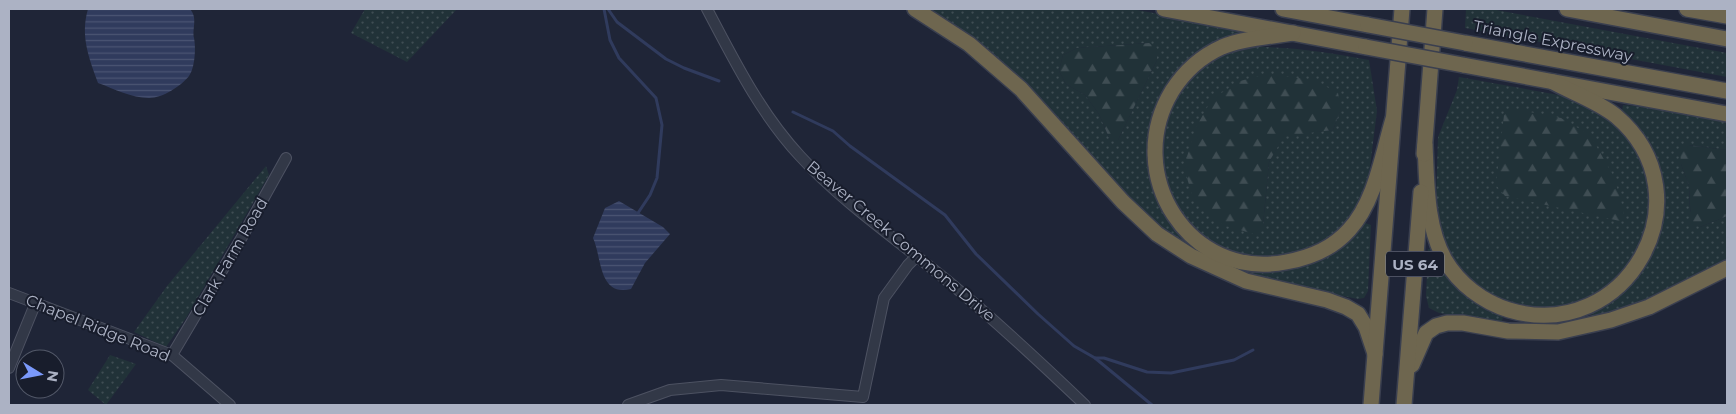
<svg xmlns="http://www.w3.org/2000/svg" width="1736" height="414" font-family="Montserrat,sans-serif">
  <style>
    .grass { fill: url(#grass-dots); fill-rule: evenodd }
    .forest { fill: url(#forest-firs) }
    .water { fill: url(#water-rules) }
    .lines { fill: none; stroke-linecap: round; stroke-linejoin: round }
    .stream { stroke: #303b5d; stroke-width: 3 }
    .minor-casing { stroke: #4d5262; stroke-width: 12 }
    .highway-casing { stroke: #3a3f4f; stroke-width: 18 }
    .minor { stroke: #323847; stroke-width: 10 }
    .highway { stroke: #6e664f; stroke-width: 15 }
    .highway-bridge-casing { stroke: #3a3f4f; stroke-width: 18; stroke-linecap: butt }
    .highway-bridge { stroke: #6e664f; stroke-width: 15 }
    .labels { text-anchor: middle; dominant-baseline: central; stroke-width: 4; stroke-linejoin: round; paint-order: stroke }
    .shield { fill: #181d2c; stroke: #808596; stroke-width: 1 }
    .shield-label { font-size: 15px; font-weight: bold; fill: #acb2c4 }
    .street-label { font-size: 16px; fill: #acb2c4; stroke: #181d2c }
  </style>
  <defs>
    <pattern id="grass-dots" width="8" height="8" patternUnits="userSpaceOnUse" patternTransform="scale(1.25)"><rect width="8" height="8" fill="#213238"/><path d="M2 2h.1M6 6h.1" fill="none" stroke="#3f4d53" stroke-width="1.8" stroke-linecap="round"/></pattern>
    <pattern id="forest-firs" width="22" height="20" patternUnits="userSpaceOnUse" patternTransform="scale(1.25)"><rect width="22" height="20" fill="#213238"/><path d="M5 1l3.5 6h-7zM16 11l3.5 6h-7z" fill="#3f4d53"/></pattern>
    <pattern id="water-rules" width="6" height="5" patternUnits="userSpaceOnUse" patternTransform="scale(1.25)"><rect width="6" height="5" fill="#303b5d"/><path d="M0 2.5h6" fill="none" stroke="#4b5573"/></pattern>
  </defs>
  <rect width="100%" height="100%" fill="#1f2537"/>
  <!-- grass -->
  <g class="grass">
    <polygon points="365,9 457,9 407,62 351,33"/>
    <path d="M927,9H1132L1244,30L1243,35L1172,81L1159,102L1153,122L1148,147L1151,173L1158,198L1170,221L1186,238L1183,243L1170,235L1148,217ZM1149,43L1157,60L1118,140H1110L1099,114L1085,95L1066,84L1059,71L1063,55L1077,48Z"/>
    <polygon points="1466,9 1491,9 1727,53 1727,77 1465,28"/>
    <path d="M1257,47C1295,47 1331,53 1369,60L1377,111L1369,175L1360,205L1332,239L1285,259L1234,255L1195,231L1179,213L1161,168L1163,125L1181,87L1211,60L1229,53ZM1341,108L1333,130L1284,135L1269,162L1263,225L1184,167Z"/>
    <polygon points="1459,77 1564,96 1593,107 1617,124 1636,147 1647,173 1651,200 1642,247 1609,289 1563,309 1513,307 1486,295 1464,276 1448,254 1440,232 1436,203 1438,137 1457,90"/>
    <path d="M1623,105L1678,110L1727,120V150L1689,145L1681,164L1689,186L1690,211L1700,227L1727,216V263L1650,299L1593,318L1591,313C1603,306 1616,299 1626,289C1663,253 1672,197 1652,150C1645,135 1633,123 1622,111Z"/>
    <polygon points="266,166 269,175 186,318 166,347 134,332 167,286"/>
    <path d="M1365,223L1371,225L1368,291L1364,298L1358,299L1327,293L1237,271L1238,268C1294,278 1327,262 1365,223Z"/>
    <polygon points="1428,249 1433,249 1466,295 1484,308 1503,316 1502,322 1439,313 1429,308 1426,296"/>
    <polygon points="110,355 136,364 106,405 88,390"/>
  </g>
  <!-- forest -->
  <g class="forest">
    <polygon points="1149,43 1157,48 1157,60 1118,140 1110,140 1099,114 1085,95 1066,84 1059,71 1063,55 1077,48"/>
    <polygon points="1267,74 1314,80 1338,93 1341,109 1333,130 1284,136 1269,162 1263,225 1257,235 1223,225 1193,199 1184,167 1195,129 1212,99 1240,81"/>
    <polygon points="1514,109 1561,118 1590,135 1614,177 1624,212 1620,221 1505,196 1496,185 1504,115"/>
    <polygon points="1688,145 1727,150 1727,216 1700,227 1691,224 1689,186 1681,164 1680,151"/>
  </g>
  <!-- water -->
  <g class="water">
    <path d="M88,9H190C198,18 192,28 194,38C196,48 195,68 189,76C181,86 163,98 149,98C131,98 115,89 98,83C89,58 80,36 88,9Z"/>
    <path d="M619,201L663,227L670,234L645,263L631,289C598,297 602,257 593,238L605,208Z"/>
  </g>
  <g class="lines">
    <!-- stream -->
    <g class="stream">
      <polyline points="604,9 610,40 619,58 656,98 662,125 657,178 650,195 638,213"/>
      <polyline points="608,9 617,22 666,59 684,68 719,81"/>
      <polyline points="793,112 833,131 850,146 945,215 976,254 1038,314 1074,346 1095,358 1152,405"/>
      <polyline points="1095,358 1104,358 1147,372 1171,373 1234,360 1253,350"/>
    </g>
    <!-- minor casing -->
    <g class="minor-casing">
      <g id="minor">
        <path d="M707,9C734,60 760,113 800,156C842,202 896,239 944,278C993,318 1039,361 1085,405"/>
        <polyline points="9,293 172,355 230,405"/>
        <polyline points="172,355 242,237 286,158"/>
        <polyline points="9,368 36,302"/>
        <polyline points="628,405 670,390 721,385 863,397 884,298 908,265 917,256"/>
      </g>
    </g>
    <!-- highway casing -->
    <g class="highway-casing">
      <g id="highway">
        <polyline points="915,9 969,44 1021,89 1123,202 1157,234 1191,256 1246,281 1327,300 1346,307 1358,314 1366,327 1375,354"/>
        <polyline points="1164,9 1366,47"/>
        <polyline points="1283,9 1368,25"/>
        <polyline points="1567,9 1727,39"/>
        <polyline points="1687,9 1727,16"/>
        <path d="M1293,33C1270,37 1244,38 1222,47C1202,56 1184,72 1172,91C1122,174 1189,281 1286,262C1309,258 1333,248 1349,230C1375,202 1382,156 1393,119"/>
        <polyline points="1465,43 1727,91"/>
        <polyline points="1463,65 1727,114"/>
        <path d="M1425,145C1427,183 1426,226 1445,260C1459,284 1483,302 1509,310C1627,345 1710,196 1616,116C1597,101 1573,93 1553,82"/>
        <polyline points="1424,154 1435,9"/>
        <polyline points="1412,365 1426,333 1436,326 1447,323 1463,323 1508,331 1558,332 1611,320 1649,307 1727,268"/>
        <polyline points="1371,405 1402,9"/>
        <polyline points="1404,405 1421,192"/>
      </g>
    </g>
    <!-- minor -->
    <use href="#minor" class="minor"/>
    <!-- highway -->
    <use href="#highway" class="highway"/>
    <!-- highway-bridge casing -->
    <g class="highway-bridge-casing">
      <g id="highway-bridge">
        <polyline points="1368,25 1465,43"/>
        <polyline points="1366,47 1463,65"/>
      </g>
    </g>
    <!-- highway-bridge -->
    <use href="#highway-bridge" class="highway-bridge"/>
  </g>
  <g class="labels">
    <!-- shield labels -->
    <rect class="shield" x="1386" y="251.5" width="58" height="25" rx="4"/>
    <g class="shield-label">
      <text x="1415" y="264">US 64</text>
    </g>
    <!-- street labels -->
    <g class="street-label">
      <text transform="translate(1553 41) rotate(11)">Triangle Expressway</text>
      <text transform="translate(901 241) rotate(40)">Beaver Creek Commons Drive</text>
      <text transform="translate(230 257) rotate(-60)">Clark Farm Road</text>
      <text transform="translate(98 328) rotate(22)">Chapel Ridge Road</text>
    </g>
  </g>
  <!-- border -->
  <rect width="1736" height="414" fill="none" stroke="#acb2c4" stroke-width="20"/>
  <!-- north arrow -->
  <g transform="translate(40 374) rotate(100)"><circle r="24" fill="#181d2c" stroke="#535969"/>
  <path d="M0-4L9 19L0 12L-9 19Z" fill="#7a99fb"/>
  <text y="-8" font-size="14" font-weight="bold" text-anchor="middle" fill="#acb2c4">N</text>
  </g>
</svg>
